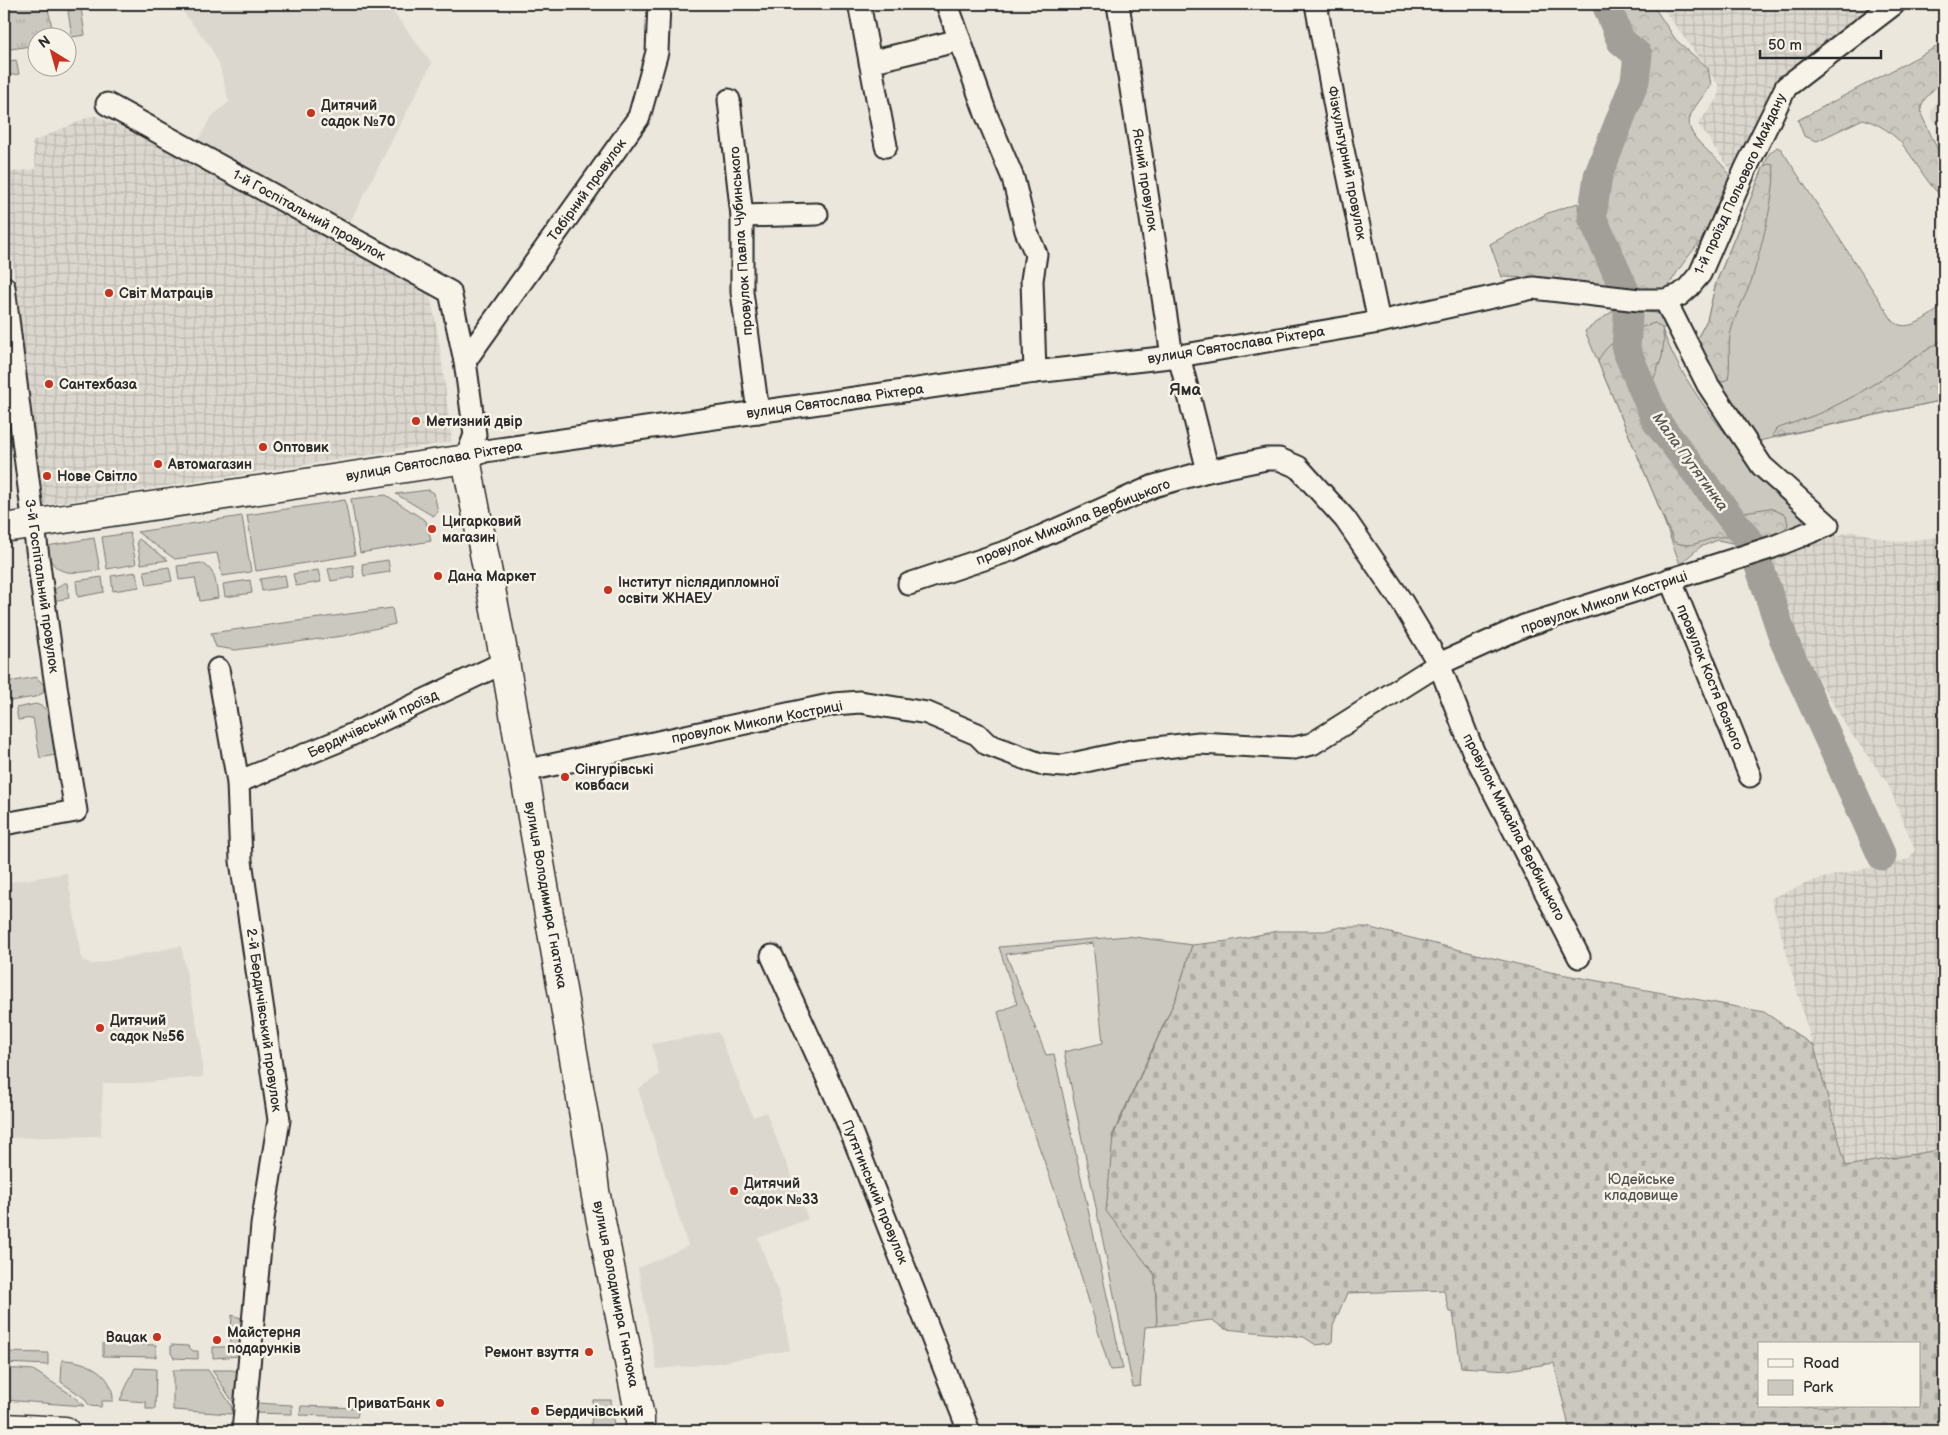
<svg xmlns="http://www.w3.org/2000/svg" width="1948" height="1435" font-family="'Balsamiq Sans',sans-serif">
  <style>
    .built { fill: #dbd7ce }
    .industrial { fill: url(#industrial-grid) }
    .green { fill: #cbc8bf; stroke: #7b7a75 }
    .forest { fill: url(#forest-crowns); stroke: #7b7a75 }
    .cemetery { fill: url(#cemetery-stones); stroke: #7b7a75; fill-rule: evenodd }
    .park { fill: url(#park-tufts); stroke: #7b7a75 }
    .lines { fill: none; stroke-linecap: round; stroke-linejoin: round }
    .river { stroke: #a29f98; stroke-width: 29 }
    .minor-casing { stroke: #2b2b2b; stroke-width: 25 }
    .major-casing { stroke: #2b2b2b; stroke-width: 31 }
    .highway-casing { stroke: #2b2b2b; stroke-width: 31 }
    .minor { stroke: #f7f3e8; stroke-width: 21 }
    .major { stroke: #f7f3e8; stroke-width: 28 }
    .highway { stroke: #f7f3e8; stroke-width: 28 }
    .poi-dot { fill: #c8321e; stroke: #f7f3e8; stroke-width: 2 }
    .labels { text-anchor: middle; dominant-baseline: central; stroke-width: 5; stroke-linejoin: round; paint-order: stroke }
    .poi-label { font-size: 14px; font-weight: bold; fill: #2b2b2b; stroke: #f7f3e8; text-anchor: start }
    .street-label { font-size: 14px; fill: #2b2b2b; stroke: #f7f3e8 }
    .park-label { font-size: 14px; fill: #535250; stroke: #f7f3e8 }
    .water-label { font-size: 15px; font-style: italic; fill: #555451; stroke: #f7f3e8 }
    .quarter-label { font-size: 16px; font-weight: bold; fill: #2b2b2b; stroke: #f7f3e8 }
  </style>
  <defs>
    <pattern id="industrial-grid" width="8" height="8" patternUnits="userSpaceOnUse" patternTransform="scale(1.25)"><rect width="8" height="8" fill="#dbd7ce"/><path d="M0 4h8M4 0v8" fill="none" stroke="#bcb9b1"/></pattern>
    <pattern id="forest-crowns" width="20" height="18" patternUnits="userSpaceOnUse" patternTransform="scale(1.25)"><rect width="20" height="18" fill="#cbc8bf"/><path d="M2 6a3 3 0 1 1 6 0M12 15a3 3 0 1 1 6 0" fill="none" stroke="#aeaca4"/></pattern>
    <pattern id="cemetery-stones" width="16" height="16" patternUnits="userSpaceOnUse" patternTransform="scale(1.25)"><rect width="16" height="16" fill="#cbc8bf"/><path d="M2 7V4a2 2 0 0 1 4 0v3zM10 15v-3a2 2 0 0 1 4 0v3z" fill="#aeaca4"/></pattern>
    <pattern id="park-tufts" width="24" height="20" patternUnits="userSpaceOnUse" patternTransform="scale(1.25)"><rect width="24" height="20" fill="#cbc8bf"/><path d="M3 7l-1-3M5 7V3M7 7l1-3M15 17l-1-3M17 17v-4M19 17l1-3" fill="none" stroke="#aeaca4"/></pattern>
  </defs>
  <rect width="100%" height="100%" fill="#ebe7dd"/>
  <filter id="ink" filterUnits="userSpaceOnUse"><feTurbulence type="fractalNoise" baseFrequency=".02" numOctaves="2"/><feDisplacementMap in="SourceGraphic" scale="10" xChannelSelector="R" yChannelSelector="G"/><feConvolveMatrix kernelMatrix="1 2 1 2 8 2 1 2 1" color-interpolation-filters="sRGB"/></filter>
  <g filter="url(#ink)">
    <!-- built -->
    <g class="built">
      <polygon points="168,4 387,4 432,63 349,224 194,149 211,117 229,102 219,64 210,46 184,13"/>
      <polygon points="1944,97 1944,139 1931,117 1931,111 1937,101"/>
      <polygon points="67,873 82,960 93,964 181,946 200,1041 203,1077 138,1083 103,1083 101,1136 10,1138 7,1163 4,1163 4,883"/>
      <polygon points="718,1032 753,1117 766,1112 808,1219 758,1238 781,1300 790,1350 711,1364 657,1369 638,1268 688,1246 638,1089 659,1075 652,1044"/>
    </g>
    <!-- industrial -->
    <g class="industrial">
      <polygon points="1660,4 1885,4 1778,87 1732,172 1698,124 1718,98 1719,86"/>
      <polygon points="91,116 96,116 200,163 429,288 440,347 452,442 44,505 4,198 4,179 11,172 36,169 32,142"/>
      <polygon points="1852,531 1897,542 1944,536 1944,1149 1846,1166 1771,898 1818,879 1909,859 1915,850 1887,782 1850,732 1762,585 1759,561"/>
    </g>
    <!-- green -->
    <g class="green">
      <polygon points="81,8 85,35 72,37 68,11"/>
      <polygon points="16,60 19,74 4,76 4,62"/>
      <path d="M1777,147L1781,149L1893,321C1908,335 1930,314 1944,306V400L1759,441L1737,428L1691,350L1707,320L1716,283L1769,154Z"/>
      <path d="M1617,308L1664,314L1669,325L1662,329C1687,398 1749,462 1799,515L1803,520L1801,526L1750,547L1718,540L1700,547L1680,564L1657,502L1585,331Z"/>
      <polygon points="429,490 434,493 438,512 433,516 396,494"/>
      <polygon points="386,495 426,521 431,541 360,553 351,499"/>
      <polygon points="345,500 355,555 256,571 247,515"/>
      <polygon points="242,516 251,572 222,576 217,553 175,559 137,532"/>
      <polygon points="130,533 136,564 107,569 102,537"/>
      <path d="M94,538L100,570C75,573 50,579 47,546Z"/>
      <polygon points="139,539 168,560 141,564 137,541"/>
      <polygon points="388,560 390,572 364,576 362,564"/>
      <path d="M201,563C216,569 216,584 218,598L200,601L195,578L179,580L177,566Z"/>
      <polygon points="353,565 354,577 331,581 328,569"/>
      <polygon points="169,567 172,581 147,585 144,571"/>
      <polygon points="318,570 321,582 296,586 293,574"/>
      <polygon points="136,572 139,587 113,591 111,576"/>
      <polygon points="285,575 287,587 262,591 260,579"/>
      <polygon points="102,577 104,592 78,597 76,581"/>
      <polygon points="250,580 252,593 225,597 223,584"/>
      <polygon points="63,583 67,583 69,598 52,601 52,592"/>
      <polygon points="392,608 395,624 343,636 235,650 216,647 211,633"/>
      <polygon points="36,677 44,685 43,693 35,697 4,702 4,683"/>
      <path d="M36,704C58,711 56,733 60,754L40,758L33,718L18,720L16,708Z"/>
      <polygon points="1128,936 1192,945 1176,998 1112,1136 1140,1254 1155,1275 1157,1326 1145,1327 1140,1386 1133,1387 1064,1052 1103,1043 1093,943 1006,954 1046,1055 1054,1054 1123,1369 1110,1370 1057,1197 1017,1085 998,1012 1017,1004 999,947"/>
      <polygon points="232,1315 244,1319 240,1356 213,1358 213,1347 230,1347"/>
      <polygon points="103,1343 156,1345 156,1357 103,1356"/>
      <polygon points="171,1345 188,1346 193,1351 198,1351 198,1359 174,1358 171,1353"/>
      <polygon points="4,1352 48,1353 48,1365 4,1363"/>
      <path d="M62,1360C86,1360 114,1373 113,1401H102L101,1407L90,1406L83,1397L61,1382Z"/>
      <polygon points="4,1368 33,1370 72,1395 84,1406 4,1400"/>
      <polygon points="135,1368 156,1369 155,1409 146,1409 146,1402 120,1400"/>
      <polygon points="173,1370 208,1370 231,1405 232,1410 231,1414 173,1410"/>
      <polygon points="212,1370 233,1370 240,1373 235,1405"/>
      <polygon points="593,1400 611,1400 614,1428 591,1427"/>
      <polygon points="256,1403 292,1405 292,1414 250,1413"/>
      <polygon points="301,1406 359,1408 357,1417 300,1415"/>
    </g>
    <!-- forest -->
    <g class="forest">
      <path d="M1613,4H1652L1676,40L1708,68L1711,85C1705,94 1696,104 1691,114C1678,143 1738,161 1730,188C1718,231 1683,254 1666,292H1649L1562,279L1502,277L1490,244L1548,213L1578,203L1580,222L1599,226L1604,175L1635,94L1647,70L1650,58L1648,47L1626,33Z"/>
      <path d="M1944,43V77L1925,99L1921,108L1922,116L1944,163V199C1912,170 1911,134 1863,119L1817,141L1804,136L1798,120Z"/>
      <path d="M1769,164L1773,165C1778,186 1759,256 1752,279C1746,297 1733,317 1730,336C1728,350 1731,365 1728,379L1719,383L1691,350L1707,320L1716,283L1764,166Z"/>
      <path d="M1655,323L1662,328L1664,340L1662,357L1651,386L1655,411L1672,442L1696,467L1717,496L1744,512L1770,508L1786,515L1788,525C1771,547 1743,535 1719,537C1702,539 1694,550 1674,542L1598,362C1604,342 1636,328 1655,323Z"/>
      <polygon points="1944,339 1944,400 1774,437 1773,434 1776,429 1821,413 1858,394"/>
    </g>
    <!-- cemetery -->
    <path class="cemetery" d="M1340,927H1366L1550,972L1764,1012L1814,1046L1846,1166L1944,1149V1431H1570L1554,1363L1508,1370L1461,1367L1453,1312H1449L1444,1290L1347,1293L1333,1326L1332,1343L1316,1345L1304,1337L1225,1329L1212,1320L1157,1326L1155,1275L1106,1211L1113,1136L1176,998L1192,945L1228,941L1278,931H1325ZM1759,1344H1919V1406H1759Z"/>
    <!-- park -->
    <polygon class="park" points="4,4 9,4 10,6 47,4 54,37 38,38 37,45 4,50"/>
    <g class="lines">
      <!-- river -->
      <polyline class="river" points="1606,4 1621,41 1638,55 1635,81 1598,176 1592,217 1629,300 1626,349 1656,421 1752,545 1785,643 1882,856"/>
      <!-- minor casing -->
      <g class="minor-casing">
        <g id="minor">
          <polyline points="947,4 986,114 1013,178 1026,231 1036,254 1032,280 1035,372"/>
          <polyline points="1118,4 1172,356"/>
          <polyline points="1316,4 1342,145 1379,322"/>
          <polyline points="860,8 886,146"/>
          <polyline points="870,62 960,40"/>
          <polyline points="729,100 742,216 742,292 758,412"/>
          <polyline points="107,104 450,292 465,361 475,435 466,459"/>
          <polyline points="742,216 817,214"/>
          <path d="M4,287C26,462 46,637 76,811L4,824"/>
          <polyline points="1179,356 1208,471"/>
          <polyline points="465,361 639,117 657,52 659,4"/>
          <polyline points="466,459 485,451 1035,372 1179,356 1379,322 1533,288 1639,300 1665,300 1680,295 1689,287 1700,274 1746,168 1786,87 1894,4"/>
          <polyline points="1670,579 1750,776"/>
          <polyline points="909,584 1011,550 1154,486 1208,471 1266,459 1279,459 1298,467 1345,519 1402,602 1439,664 1473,751 1579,957"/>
          <polyline points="218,669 238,782 241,861 279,1120 262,1225 243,1431"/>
          <polyline points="524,771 834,704 860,702 927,713 977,734 987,744 1040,764 1063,766 1131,751 1199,743 1294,748 1312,744 1439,664 1524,626 1773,547 1828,525 1762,466 1708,385 1665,300"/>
          <polyline points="238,782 336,742 505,662"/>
          <polyline points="772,956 846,1119 969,1431"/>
        </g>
      </g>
      <!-- major casing -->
      <g class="major-casing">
        <polyline id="major" points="4,528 466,459 505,662 591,1156 595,1191 640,1417 640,1431"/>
      </g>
      <!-- highway casing -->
      <g class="highway-casing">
        <polyline id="highway" points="4,1428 65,1431"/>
      </g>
      <!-- minor -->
      <use href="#minor" class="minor"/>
      <!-- major -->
      <use href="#major" class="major"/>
      <!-- highway -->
      <use href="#highway" class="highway"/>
    </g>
  </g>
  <!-- markers -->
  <g class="poi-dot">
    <circle cx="311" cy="113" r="5"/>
    <circle cx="109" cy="293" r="5"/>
    <circle cx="49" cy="384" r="5"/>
    <circle cx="416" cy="421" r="5"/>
    <circle cx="263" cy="447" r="5"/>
    <circle cx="158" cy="464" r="5"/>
    <circle cx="47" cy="476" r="5"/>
    <circle cx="432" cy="529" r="5"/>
    <circle cx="438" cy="576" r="5"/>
    <circle cx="608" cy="590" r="5"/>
    <circle cx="565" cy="777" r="5"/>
    <circle cx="100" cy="1028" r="5"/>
    <circle cx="734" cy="1191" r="5"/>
    <circle cx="157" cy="1337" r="5"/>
    <circle cx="217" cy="1340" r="5"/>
    <circle cx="589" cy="1352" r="5"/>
    <circle cx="440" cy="1403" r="5"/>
    <circle cx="535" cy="1411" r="5"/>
  </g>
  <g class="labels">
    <!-- poi labels -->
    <g class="poi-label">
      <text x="321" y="105">Дитячий<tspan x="321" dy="16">садок №70</tspan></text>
      <text x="119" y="293">Світ Матраців</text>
      <text x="59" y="384">Сантехбаза</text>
      <text x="426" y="421">Метизний двір</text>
      <text x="273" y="447">Оптовик</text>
      <text x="168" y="464">Автомагазин</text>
      <text x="57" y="476">Нове Світло</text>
      <text x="442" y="521">Цигарковий<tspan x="442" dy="16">магазин</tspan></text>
      <text x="448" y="576">Дана Маркет</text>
      <text x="618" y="582">Інститут післядипломної<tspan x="618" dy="16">освіти ЖНАЕУ</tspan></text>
      <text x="575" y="769">Сінгурівські<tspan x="575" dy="16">ковбаси</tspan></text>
      <text x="110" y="1020">Дитячий<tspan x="110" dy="16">садок №56</tspan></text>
      <text x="744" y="1183">Дитячий<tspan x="744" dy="16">садок №33</tspan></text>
      <text x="227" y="1332">Майстерня<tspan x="227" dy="16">подарунків</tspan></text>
      <text x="147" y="1337" text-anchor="end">Вацак</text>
      <text x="579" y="1352" text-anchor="end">Ремонт взуття</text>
      <text x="430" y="1403" text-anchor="end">ПриватБанк</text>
      <text x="545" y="1411">Бердичівський</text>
    </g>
    <!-- street labels -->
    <g class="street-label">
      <text transform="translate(1347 163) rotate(79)">Фізкультурний провулок</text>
      <text transform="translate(1145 180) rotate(81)">Ясний провулок</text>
      <text transform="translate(1740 184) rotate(-65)">1-й проїзд Польового Майдану</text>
      <text transform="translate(587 190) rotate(-54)">Табірний провулок</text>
      <text transform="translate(309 215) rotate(29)">1-й Госпітальний провулок</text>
      <text transform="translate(741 241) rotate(-94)">провулок Павла Чубинського</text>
      <text transform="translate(1236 345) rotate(-9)">вулиця Святослава Ріхтера</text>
      <text transform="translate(835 401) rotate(-8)">вулиця Святослава Ріхтера</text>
      <text transform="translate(434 461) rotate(-10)">вулиця Святослава Ріхтера</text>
      <text transform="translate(1073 522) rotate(-22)">провулок Михайла Вербицького</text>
      <text transform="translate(42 586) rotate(82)">3-й Госпітальний провулок</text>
      <text transform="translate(1604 602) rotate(-18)">провулок Миколи Костриці</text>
      <text transform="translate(1710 677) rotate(68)">провулок Костя Возного</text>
      <text transform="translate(757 722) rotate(-11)">провулок Миколи Костриці</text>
      <text transform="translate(373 724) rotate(-25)">Бердичівський проїзд</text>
      <text transform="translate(1514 827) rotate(63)">провулок Михайла Вербицького</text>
      <text transform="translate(546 895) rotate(80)">вулиця Володимира Гнатюка</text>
      <text transform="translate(264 1020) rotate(82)">2-й Бердичівський провулок</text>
      <text transform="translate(875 1192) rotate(68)">Путятинський провулок</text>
      <text transform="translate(616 1294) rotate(79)">вулиця Володимира Гнатюка</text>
    </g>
    <!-- park labels -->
    <g class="park-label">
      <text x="1641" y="1179">Юдейське<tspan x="1641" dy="16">кладовище</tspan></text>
    </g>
    <!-- water labels -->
    <g class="water-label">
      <text transform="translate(1690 462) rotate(54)">Мала Путятинка</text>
    </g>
    <!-- quarter labels -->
    <g class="quarter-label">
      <text x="1185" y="390">Яма</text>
    </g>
  </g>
  <!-- margin -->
  <rect width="1948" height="1435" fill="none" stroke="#f7f3e8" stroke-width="20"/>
  <rect x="10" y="10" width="1928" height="1415" fill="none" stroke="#2b2b2b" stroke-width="2" filter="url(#ink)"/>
  <!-- legend -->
  <rect x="1758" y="1342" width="162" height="65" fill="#f7f3e8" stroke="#a5a39c"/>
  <rect x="1768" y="1359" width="25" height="8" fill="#f7f3e8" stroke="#a5a39c"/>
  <text x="1803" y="1368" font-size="15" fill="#2b2b2b">Road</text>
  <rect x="1768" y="1380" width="25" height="15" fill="#cbc8bf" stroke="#a5a39c"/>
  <text x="1803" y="1392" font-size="15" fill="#2b2b2b">Park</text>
  <!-- north arrow -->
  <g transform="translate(52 52) rotate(323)"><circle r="24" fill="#f7f3e8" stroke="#a5a39c"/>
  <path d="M0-4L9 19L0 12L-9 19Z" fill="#c8321e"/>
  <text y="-8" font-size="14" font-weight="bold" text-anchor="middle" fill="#2b2b2b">N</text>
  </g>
  <!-- scale -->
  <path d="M1760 50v8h121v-8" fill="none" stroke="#2b2b2b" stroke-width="2.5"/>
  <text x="1768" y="50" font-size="15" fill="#2b2b2b" stroke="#f7f3e8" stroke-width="4" paint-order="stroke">50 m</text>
</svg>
